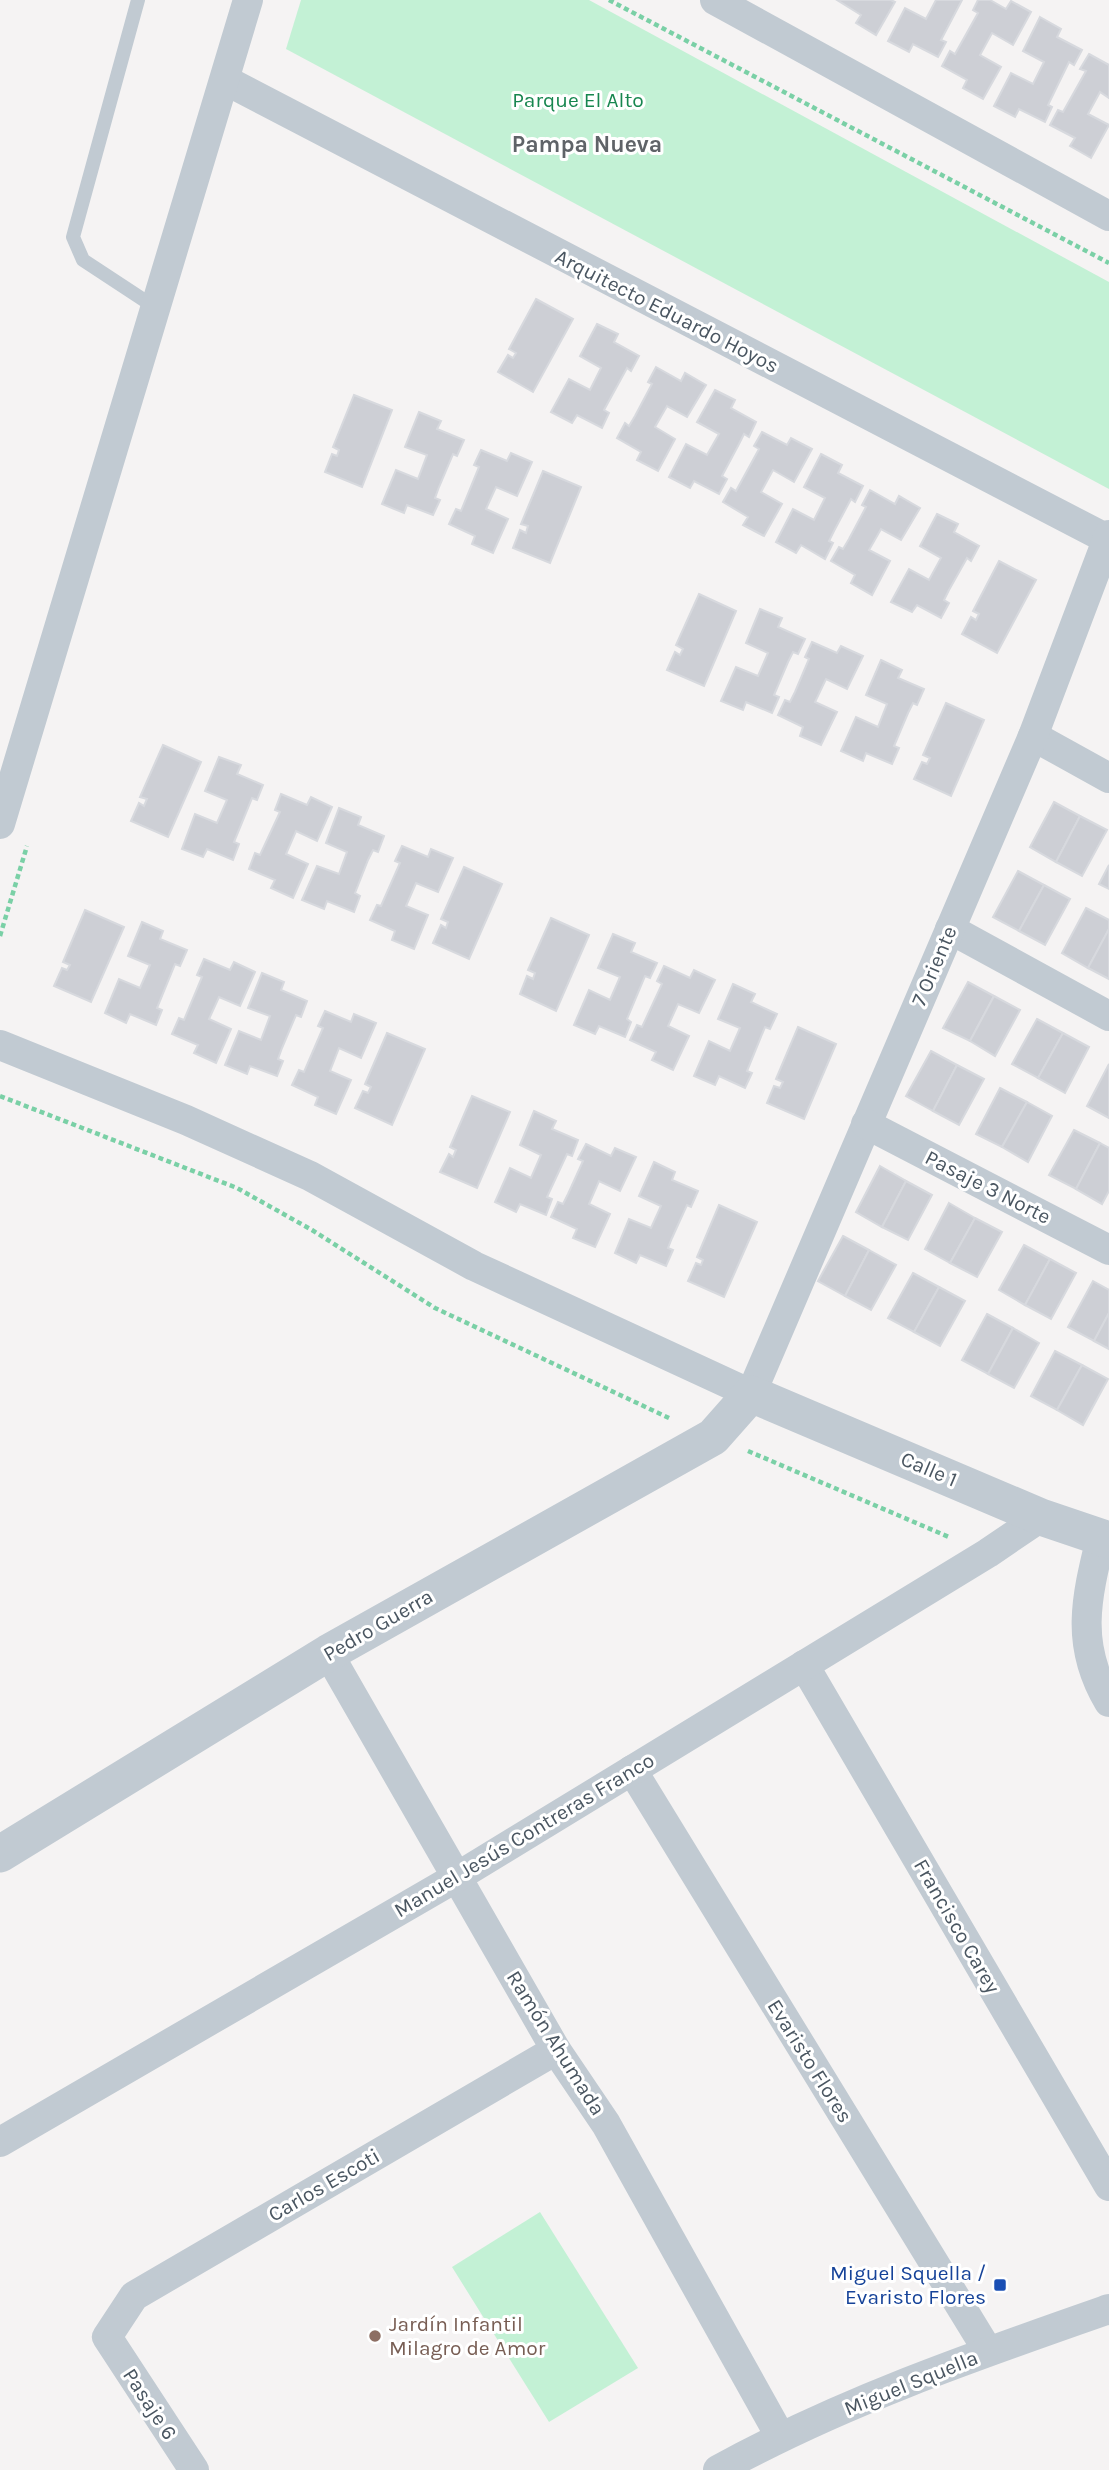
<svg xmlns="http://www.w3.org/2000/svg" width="1109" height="2470" font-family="Karla,sans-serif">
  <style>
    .green { fill: #c3f1d5 }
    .building { fill: #cdcfd5; stroke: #d7d9de; stroke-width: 2 }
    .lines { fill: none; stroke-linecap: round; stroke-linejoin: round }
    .path { stroke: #7ad0a6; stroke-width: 4.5; stroke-dasharray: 5 3.5; stroke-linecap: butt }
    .service { stroke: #c1cad2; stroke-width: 14 }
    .minor { stroke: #c1cad2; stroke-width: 30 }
    .tertiary { stroke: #c1cad2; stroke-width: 37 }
    .transit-dot { fill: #1a4fb4; stroke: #fff; stroke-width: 2.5 }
    .education-dot { fill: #8d6e63; stroke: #fff; stroke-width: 2.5 }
    .labels { text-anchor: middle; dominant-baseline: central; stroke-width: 6; stroke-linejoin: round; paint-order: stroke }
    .park-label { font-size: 21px; fill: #17864f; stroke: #fff }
    .street-label { font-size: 21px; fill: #4a5661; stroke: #fff }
    .transit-label { font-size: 21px; fill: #164399; stroke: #fff; text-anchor: end }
    .education-label { font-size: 21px; fill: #785e54; stroke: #fff; text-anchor: start }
    .neighbourhood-label { font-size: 23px; font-weight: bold; fill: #5f6368; stroke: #fff }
  </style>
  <rect width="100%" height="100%" fill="#f5f3f3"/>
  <!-- green -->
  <g class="green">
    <polygon points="301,0 589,0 1109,282 1109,489 286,49"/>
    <polygon points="540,2212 638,2368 549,2422 452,2267"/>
  </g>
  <!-- building -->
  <g class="building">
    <polygon points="837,0 891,0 895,2 876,35 856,23 861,15"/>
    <polygon points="936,0 962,0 941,40 946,42 938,57 913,44 909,52 888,41 905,8 926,19"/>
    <polygon points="978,0 990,0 1006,9 1011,1 1031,12 1013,45 992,33 980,55 1001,67 983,99 963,88 967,80 942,66 950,51 955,54 978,13 973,10"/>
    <polygon points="1040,17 1061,29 1057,37 1082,50 1074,65 1069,62 1048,105 1052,107 1045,122 1019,109 1015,117 994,106 1011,73 1033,84 1044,62 1023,51"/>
    <polygon points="1089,54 1109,65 1109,98 1100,92 1088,114 1109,125 1091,158 1070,146 1075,138 1050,125 1058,110 1063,112 1086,71 1080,69"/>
    <polygon points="536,299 573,319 533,392 498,372 508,355 513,358 516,353 509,349"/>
    <polygon points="597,324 618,334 614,342 639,356 631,371 627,368 604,410 609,413 602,428 577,415 572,423 551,412 569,379 590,390 601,368 580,356"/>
    <polygon points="656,367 681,381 685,373 706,385 687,417 667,406 655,427 675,439 658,471 637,460 641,452 617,438 625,423 629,426 635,416 652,384 648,382"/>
    <polygon points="715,390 735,400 731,408 756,422 749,437 744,434 739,444 722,476 727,479 719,494 694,481 690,488 669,477 686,444 707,455 719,434 697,422"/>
    <polygon points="354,395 392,410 362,487 325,472 332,454 337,456 339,450 333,447"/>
    <polygon points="419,412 441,421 437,429 464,440 457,456 453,454 439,487 435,498 440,500 433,515 407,505 404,513 382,504 396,470 418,479 427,455 405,447"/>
    <polygon points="762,432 787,445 791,438 812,449 794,482 773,470 761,492 782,504 764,536 743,525 748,517 723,502 731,488 736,491 759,449 754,446"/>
    <polygon points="481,450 507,461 511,453 532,462 517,496 496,487 486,509 508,519 493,553 472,544 475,536 449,524 456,509 461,511 479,467 474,465"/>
    <polygon points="821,454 842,465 838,473 863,486 855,502 851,499 834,531 829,541 833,543 825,559 801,545 796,553 776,542 793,509 814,520 825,498 804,487"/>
    <polygon points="543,471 581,487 550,563 513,548 520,530 526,533 528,526 521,524"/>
    <polygon points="870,490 895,504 899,496 920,508 901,540 881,529 869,550 890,561 872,595 851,583 855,575 831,561 839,547 843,549 849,539 866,507 862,505"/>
    <polygon points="937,514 958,524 954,532 979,546 971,561 967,558 949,590 944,600 949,603 941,618 917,605 912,612 891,602 909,569 929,580 941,558 920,546"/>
    <polygon points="999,561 1036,580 997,653 962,634 971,617 976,620 979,614 973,611"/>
    <polygon points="699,594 736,611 704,686 667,670 675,652 680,655 683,649 676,645"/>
    <polygon points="760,609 782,618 778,627 805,639 798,654 793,652 788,662 774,695 779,697 772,713 746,702 743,710 721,701 736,667 758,676 768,653 746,643"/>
    <polygon points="812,642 837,653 841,646 863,656 847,689 826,679 815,702 837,712 821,745 800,736 803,727 778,715 785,700 790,702 795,692 809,659 805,657"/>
    <polygon points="881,660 902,670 898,678 924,689 917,705 913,703 908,713 894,746 899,748 892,764 866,753 863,761 841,751 856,717 878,727 887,704 866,695"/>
    <polygon points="946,703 984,720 951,796 914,779 922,762 927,764 930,758 923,755"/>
    <polygon points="163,745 201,762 168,837 131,821 139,803 144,806 147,799 140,797"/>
    <polygon points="219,757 241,765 237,774 263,785 257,800 252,798 234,842 239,844 233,860 207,849 203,857 182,849 195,814 217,823 227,800 205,791"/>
    <polygon points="281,794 307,805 311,797 332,807 317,841 296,831 286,854 308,864 293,898 271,888 275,880 249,869 255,853 260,855 280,812 275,810"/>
    <polygon points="1054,802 1080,816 1056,862 1030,847"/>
    <polygon points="339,808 361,817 358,825 384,836 378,852 373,850 368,860 355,893 360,896 354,912 327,901 324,909 302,900 317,866 339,874 347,852 326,843"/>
    <polygon points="1080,816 1107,830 1082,876 1056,862"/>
    <polygon points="402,846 428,857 431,849 453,858 438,892 416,883 406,906 428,915 414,949 392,940 395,931 370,920 377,905 381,906 400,863 395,861"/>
    <polygon points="1109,865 1109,889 1099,884"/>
    <polygon points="464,867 502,884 469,959 433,943 441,925 446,928 448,922 441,919"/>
    <polygon points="1018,871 1044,885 1019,931 993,917"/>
    <polygon points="1044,885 1070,899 1045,945 1019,931"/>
    <polygon points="1086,908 1109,920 1109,929 1088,968 1062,953"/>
    <polygon points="85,910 124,927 91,1002 54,986 62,968 67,970 70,965 63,962"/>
    <polygon points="551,918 589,935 556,1011 520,994 527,976 533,979 535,973 528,970"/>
    <polygon points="142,922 163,931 160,939 187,950 180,966 175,964 157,1008 162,1010 156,1025 130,1014 126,1023 105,1013 119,979 140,988 150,965 128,956"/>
    <polygon points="1109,929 1109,979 1088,968"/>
    <polygon points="613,934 635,943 631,952 657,963 650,978 645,976 627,1019 631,1022 625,1037 599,1026 595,1034 574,1025 589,990 610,1000 620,977 598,968"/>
    <polygon points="204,959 230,970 234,962 255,972 240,1006 219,997 209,1019 231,1029 216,1063 194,1053 198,1045 172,1034 179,1018 184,1020 202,977 197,975"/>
    <polygon points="664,966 690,978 694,970 715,980 699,1013 678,1004 668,1026 689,1036 673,1070 652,1060 656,1052 630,1040 637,1025 642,1027 662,984 657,981"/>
    <polygon points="262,973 284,982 281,990 307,1001 301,1017 296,1015 282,1048 278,1059 283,1061 277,1076 250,1066 247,1074 225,1065 239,1031 261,1040 270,1016 248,1008"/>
    <polygon points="968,982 994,996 970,1041 943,1028"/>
    <polygon points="733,984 755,994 751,1002 777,1014 770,1029 765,1027 747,1071 752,1073 745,1088 719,1076 715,1085 694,1076 709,1041 730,1051 740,1028 718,1019"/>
    <polygon points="994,996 1020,1010 995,1056 970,1041"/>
    <polygon points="325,1011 351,1022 354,1014 376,1023 361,1058 339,1048 330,1071 351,1080 336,1114 315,1105 318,1097 292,1085 299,1070 304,1072 323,1028 318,1026"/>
    <polygon points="1037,1019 1063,1033 1038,1078 1012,1064"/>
    <polygon points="798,1027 836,1044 804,1119 767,1103 774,1086 780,1088 783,1082 776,1079"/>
    <polygon points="387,1033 425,1049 392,1125 355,1108 363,1091 368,1093 371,1087 365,1084"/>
    <polygon points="1063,1033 1089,1047 1065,1093 1038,1078"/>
    <polygon points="931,1051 957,1065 933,1111 906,1096"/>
    <polygon points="1109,1064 1109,1118 1087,1106"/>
    <polygon points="957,1065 984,1079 959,1125 933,1111"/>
    <polygon points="1000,1088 1027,1102 1002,1147 976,1134"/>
    <polygon points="472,1096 510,1112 477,1188 440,1172 449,1154 453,1157 456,1150 450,1147"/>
    <polygon points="1027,1102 1052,1116 1028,1162 1002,1147"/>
    <polygon points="534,1111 556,1121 552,1129 578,1140 572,1156 567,1154 547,1197 552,1199 546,1215 520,1204 516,1212 495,1202 510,1168 531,1178 541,1155 520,1145"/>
    <polygon points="1074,1130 1100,1143 1076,1189 1049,1175"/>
    <polygon points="1100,1143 1109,1148 1109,1191 1102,1204 1076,1189"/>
    <polygon points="586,1144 611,1156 615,1148 636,1157 620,1191 599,1181 589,1204 610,1214 595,1247 573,1238 577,1229 551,1217 558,1202 563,1204 568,1194 583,1161 578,1159"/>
    <polygon points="654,1162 675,1172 672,1180 698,1191 691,1207 687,1205 672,1238 668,1248 673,1250 666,1266 640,1255 636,1263 615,1253 629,1219 651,1228 661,1206 639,1196"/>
    <polygon points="880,1166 906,1181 882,1227 856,1212"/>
    <polygon points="906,1181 932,1195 908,1240 882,1227"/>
    <polygon points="949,1203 975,1218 950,1263 925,1249"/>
    <polygon points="719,1205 757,1222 724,1297 688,1281 696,1263 701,1265 703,1260 697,1257"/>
    <polygon points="975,1218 1002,1232 977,1277 950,1263"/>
    <polygon points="843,1236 869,1250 845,1296 818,1281"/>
    <polygon points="1024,1245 1050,1259 1025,1305 999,1290"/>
    <polygon points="869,1250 896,1265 871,1310 845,1296"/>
    <polygon points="1050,1259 1076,1273 1051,1319 1025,1305"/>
    <polygon points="913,1273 939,1287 914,1332 888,1318"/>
    <polygon points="1093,1281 1109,1290 1109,1313 1094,1341 1068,1327"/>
    <polygon points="939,1287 965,1301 940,1346 914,1332"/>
    <polygon points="1109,1313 1109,1349 1094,1341"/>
    <polygon points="987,1314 1013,1328 988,1374 962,1360"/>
    <polygon points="1013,1328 1039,1343 1014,1388 988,1374"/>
    <polygon points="1055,1351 1082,1365 1057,1410 1031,1396"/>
    <polygon points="1082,1365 1108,1379 1083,1425 1057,1410"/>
  </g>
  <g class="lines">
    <!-- path -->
    <g class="path">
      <polyline points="609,0 1109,263"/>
      <polyline points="0,936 27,846"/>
      <polyline points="0,1096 237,1188 312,1230 435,1308 669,1418"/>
      <polyline points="748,1451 949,1537"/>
    </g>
    <!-- service -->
    <polyline class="service" points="138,0 73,237 83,260 156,308"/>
    <!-- minor -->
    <g class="minor">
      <polyline points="715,0 1109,216"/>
      <polyline points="225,80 1109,540"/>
      <polyline points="1033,736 1109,778"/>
      <polyline points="0,824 248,0"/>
      <polyline points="950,929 1109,1016"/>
      <polyline points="0,1045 186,1120 310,1176 474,1266 751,1394 1033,736 1109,535"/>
      <polyline points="866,1124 1109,1250"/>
      <path d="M1101,1538C1086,1599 1075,1645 1109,1702"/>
      <polyline points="328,1653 556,2050 606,2124 780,2436"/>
      <polyline points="804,1665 1109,2186"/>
      <polyline points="632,1770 988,2351"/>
      <polyline points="0,2142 457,1877 988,1553 1041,1517"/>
      <polyline points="194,2470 107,2337 134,2296 556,2050"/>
      <path d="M718,2470C841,2402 977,2355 1109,2309"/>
    </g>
    <!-- tertiary -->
    <polyline class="tertiary" points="0,1854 328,1653 713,1437 751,1394 1041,1517 1109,1540"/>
  </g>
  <!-- markers -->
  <rect class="transit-dot" x="993" y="2278" width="14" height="14" rx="3.5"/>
  <circle class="education-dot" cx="375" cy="2336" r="7"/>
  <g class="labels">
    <!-- park labels -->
    <g class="park-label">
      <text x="578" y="100">Parque El Alto</text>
    </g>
    <!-- street labels -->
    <g class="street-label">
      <text transform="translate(667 311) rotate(27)">Arquitecto Eduardo Hoyos</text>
      <text transform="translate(934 966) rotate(-67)">7 Oriente</text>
      <text transform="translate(988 1187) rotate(27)">Pasaje 3 Norte</text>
      <text transform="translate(929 1469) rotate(23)">Calle 1</text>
      <text transform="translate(378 1625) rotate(-30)">Pedro Guerra</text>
      <text transform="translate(524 1835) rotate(-31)">Manuel Jesús Contreras Franco</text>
      <text transform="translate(957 1926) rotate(60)">Francisco Carey</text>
      <text transform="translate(556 2043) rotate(58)">Ramón Ahumada</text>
      <text transform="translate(810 2061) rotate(58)">Evaristo Flores</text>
      <text transform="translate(324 2185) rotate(-30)">Carlos Escoti</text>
      <text transform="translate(911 2383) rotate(-22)">Miguel Squella</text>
      <text transform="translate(150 2404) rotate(57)">Pasaje 6</text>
    </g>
    <!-- transit labels -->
    <g class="transit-label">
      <text x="986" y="2273">Miguel Squella /<tspan x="986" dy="24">Evaristo Flores</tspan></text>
    </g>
    <!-- education labels -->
    <g class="education-label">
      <text x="389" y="2324">Jardín Infantil<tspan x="389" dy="24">Milagro de Amor</tspan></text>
    </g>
    <!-- neighbourhood labels -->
    <g class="neighbourhood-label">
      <text x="587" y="144">Pampa Nueva</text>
    </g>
  </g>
</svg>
